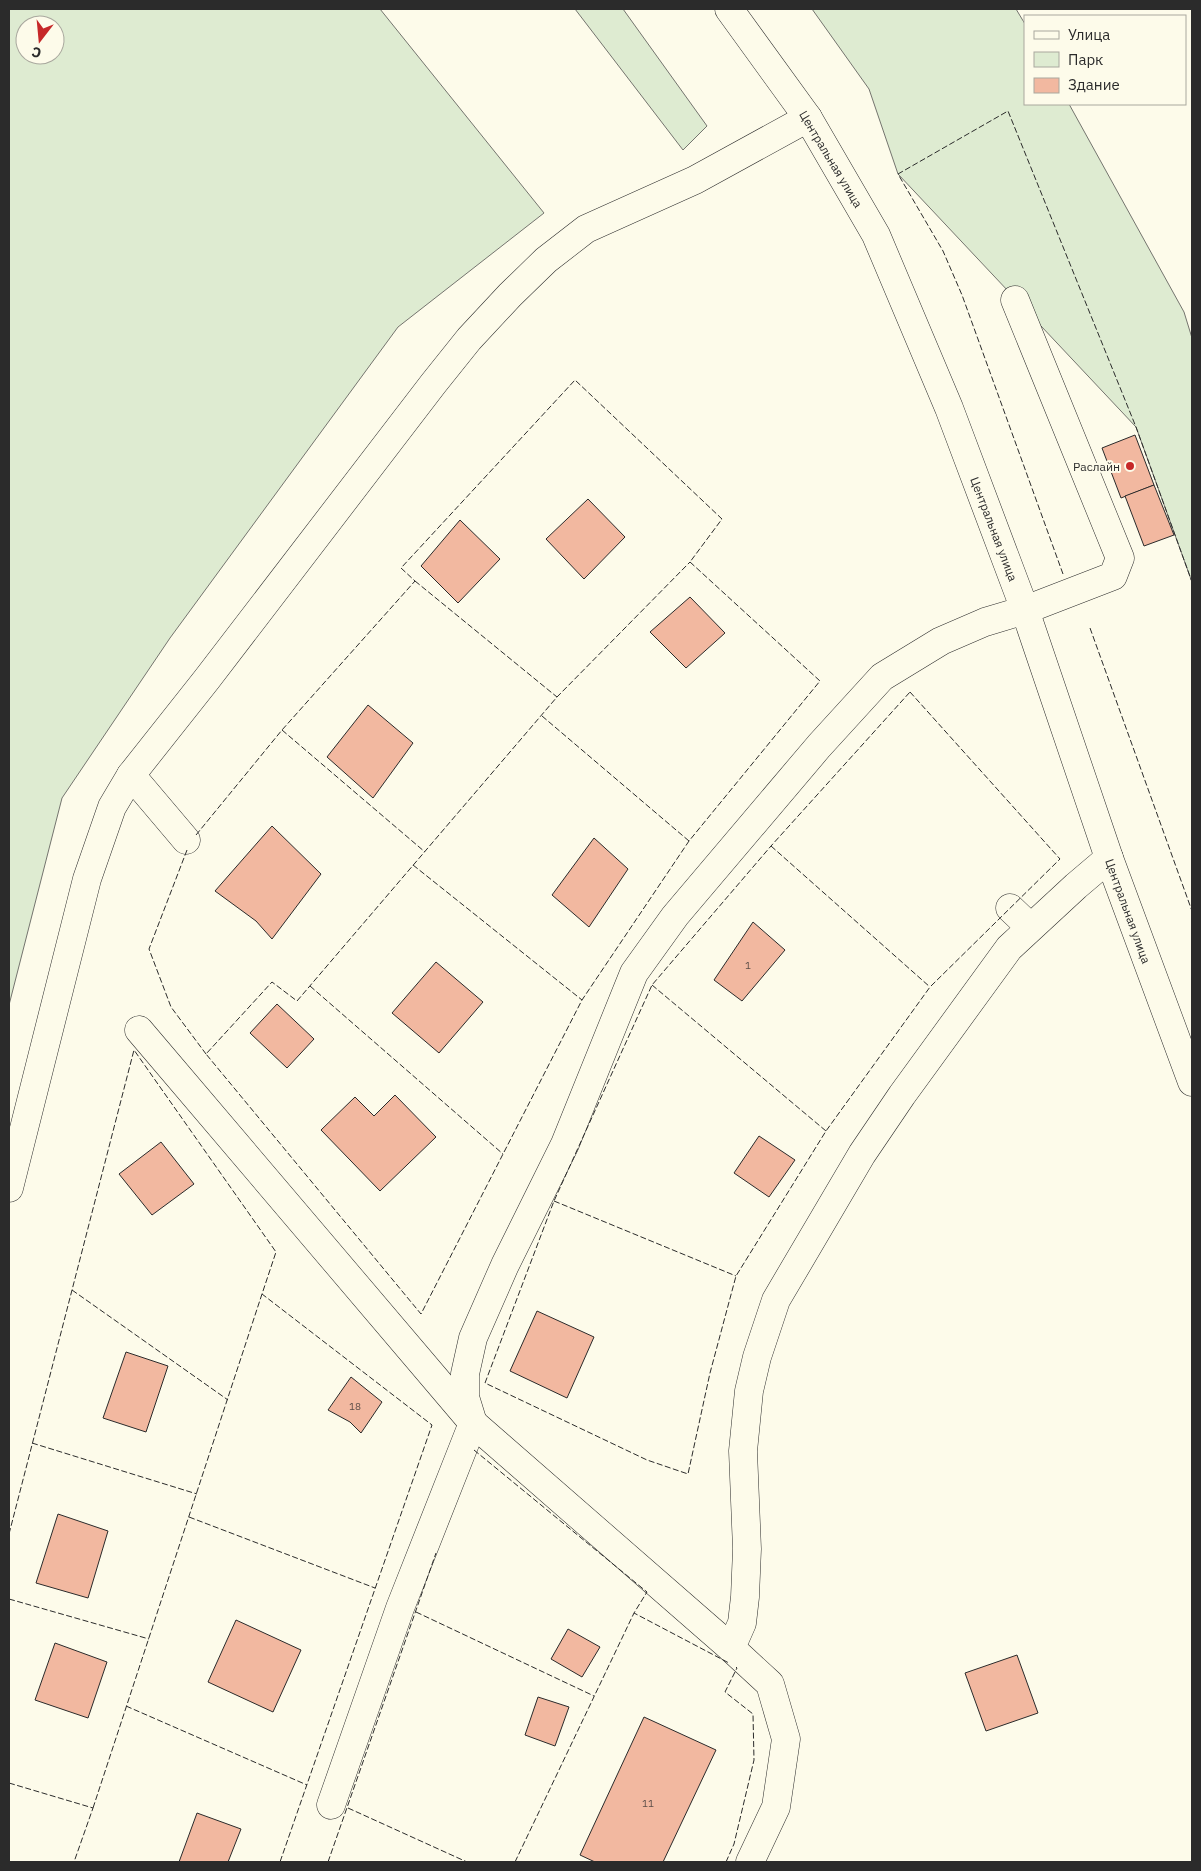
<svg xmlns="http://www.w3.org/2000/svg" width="1201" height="1871" font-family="'IBM Plex Sans',sans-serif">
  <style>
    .green { fill: #deebd1; stroke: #74746e; fill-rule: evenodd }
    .building { fill: #f2b8a0; stroke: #2b2b2b }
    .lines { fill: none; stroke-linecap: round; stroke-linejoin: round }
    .minor-casing { stroke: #2b2b2b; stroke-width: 29 }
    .major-casing { stroke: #2b2b2b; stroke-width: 29 }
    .minor { stroke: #fdfbea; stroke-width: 28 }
    .major { stroke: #fdfbea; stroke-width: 28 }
    .fence { stroke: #2b2b2b; stroke-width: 1; stroke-dasharray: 6 2.5; stroke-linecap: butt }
    .poi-dot { fill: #c62828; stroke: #fdfbea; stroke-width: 2 }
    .labels { text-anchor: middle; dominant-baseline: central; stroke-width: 4; stroke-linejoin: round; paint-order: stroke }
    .number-label { font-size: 10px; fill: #5d4e48 }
    .street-label { font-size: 12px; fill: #2b2b2b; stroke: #fdfbea }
    .poi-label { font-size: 12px; fill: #2b2b2b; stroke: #fdfbea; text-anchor: end }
  </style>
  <rect width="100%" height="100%" fill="#fdfbea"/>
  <!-- green -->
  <g class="green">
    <path d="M9,9H380L544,213L398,327L170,638L62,798L9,1005ZM25,25H55V55H25Z"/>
    <polygon points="575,9 623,9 707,126 683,150"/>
    <polygon points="812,9 1016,9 1025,24 1025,104 1069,104 1184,312 1192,338 1192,582 1136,427 898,174 869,89"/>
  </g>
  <!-- building -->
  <g class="building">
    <polygon points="1135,435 1154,485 1121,498 1102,448"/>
    <polygon points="1154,485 1174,535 1144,546 1125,496"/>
    <polygon points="588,499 625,537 584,579 546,539"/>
    <polygon points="460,520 500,559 458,603 421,566"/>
    <polygon points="690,597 725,633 686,668 650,632"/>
    <polygon points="368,705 413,743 373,798 327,757"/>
    <polygon points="272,826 321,874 272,939 256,921 215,891"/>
    <polygon points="594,838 628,869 589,927 552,895"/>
    <polygon points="753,922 785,950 742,1001 714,980"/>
    <polygon points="436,962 483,1002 439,1053 392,1013"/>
    <polygon points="277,1004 314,1039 287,1068 250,1033"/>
    <polygon points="395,1095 436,1137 380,1191 321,1130 355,1097 374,1116"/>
    <polygon points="759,1136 795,1160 769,1197 734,1173"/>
    <polygon points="161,1142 194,1184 152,1215 119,1174"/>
    <polygon points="537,1311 594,1337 567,1398 510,1371"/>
    <polygon points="126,1352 168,1366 146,1432 103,1418"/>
    <polygon points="351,1377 382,1402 361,1433 350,1422 328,1410"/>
    <polygon points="58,1514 108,1531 88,1598 36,1583"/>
    <polygon points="236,1620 301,1650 273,1712 208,1682"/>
    <polygon points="568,1629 600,1647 582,1677 551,1659"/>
    <polygon points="55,1643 107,1662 88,1718 35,1700"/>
    <polygon points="1017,1655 1038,1713 986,1731 965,1673"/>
    <polygon points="538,1697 569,1707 555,1746 525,1735"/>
    <polygon points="644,1717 716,1750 663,1862 595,1862 580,1855"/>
    <polygon points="197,1813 241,1829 228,1862 179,1862"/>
  </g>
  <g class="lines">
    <!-- minor casing -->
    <g class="minor-casing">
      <g id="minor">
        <polyline points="131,775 186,840"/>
        <polyline points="1010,908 1030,927"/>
        <polyline points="139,1030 473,1423 731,1648"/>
        <polyline points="9,1188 87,879 112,807 131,775 207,679 433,384 469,339 510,295 546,260 586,229 695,180 808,118"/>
        <polyline points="331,1805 400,1608 473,1423 465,1397 465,1374 473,1338 505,1265 565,1144 634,973 675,916 819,746 882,677 941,641 985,622 1025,610 1113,576 1120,558 1015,300"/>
        <polyline points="750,1862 776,1807 786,1739 770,1684 731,1648 742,1623 745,1597 747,1549 743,1451 749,1391 757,1357 776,1300 862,1154 902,1095 1009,948 1076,886 1109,858"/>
      </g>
    </g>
    <!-- major casing -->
    <g class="major-casing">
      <polyline id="major" points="729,9 808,118 876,235 949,408 1025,610 1109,858 1192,1082"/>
    </g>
    <!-- minor -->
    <use href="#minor" class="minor"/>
    <!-- major -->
    <use href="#major" class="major"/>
    <!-- fence -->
    <g class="fence">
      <polygon points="690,562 820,681 689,841 582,1000 421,1314 206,1054 272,982 297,1001 557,697"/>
      <polyline points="1063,574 962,295 943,251 898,174 1008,111 1136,427 1192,582"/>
      <polyline points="415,581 557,697"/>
      <polyline points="1090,628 1192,911"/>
      <polygon points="910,692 1060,859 930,987 826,1131 736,1276 710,1373 688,1474 647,1460 485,1383 554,1201 652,985 771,846"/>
      <polyline points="542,716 689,841"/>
      <polyline points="282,730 425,852"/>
      <polyline points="196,835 282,730 415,581 401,568 575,380 722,519 690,562"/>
      <polyline points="771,846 930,987"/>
      <polyline points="187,850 149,949 171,1007 206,1054"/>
      <polyline points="413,865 582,1000"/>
      <polyline points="652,985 826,1131"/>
      <polyline points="310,986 503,1154"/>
      <polyline points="554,1201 736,1276"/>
      <polyline points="72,1290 228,1400"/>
      <polyline points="32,1443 197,1494"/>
      <polyline points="474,1450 647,1592 634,1613 729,1663"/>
      <polyline points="189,1517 375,1588"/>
      <polyline points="9,1534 134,1050 276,1252 262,1294 432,1425 280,1862"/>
      <polyline points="9,1599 149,1639"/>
      <polyline points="416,1612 594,1696"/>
      <polyline points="126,1706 307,1785"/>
      <polyline points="9,1783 93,1808 74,1862"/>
      <polyline points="93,1808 262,1294"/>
      <polyline points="348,1808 467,1862"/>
      <polyline points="328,1862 436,1553"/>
      <polyline points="515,1862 634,1613"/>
      <polyline points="726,1862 734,1844 754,1760 753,1714 725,1692 737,1668 736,1667"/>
    </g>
  </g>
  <!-- markers -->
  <circle class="poi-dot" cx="1130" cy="466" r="5"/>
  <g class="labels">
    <!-- number labels -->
    <g class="number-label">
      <text x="748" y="965">1</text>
      <text x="355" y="1406">18</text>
      <text x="648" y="1803">11</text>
    </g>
    <!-- street labels -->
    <g class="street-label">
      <text transform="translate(831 159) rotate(59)">Центральная улица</text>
      <text transform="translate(994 529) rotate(69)">Центральная улица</text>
      <text transform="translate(1128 911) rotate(70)">Центральная улица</text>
    </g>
    <!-- poi labels -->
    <g class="poi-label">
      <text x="1120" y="466">Раслайн</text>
    </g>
  </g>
  <!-- border -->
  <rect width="1201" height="1871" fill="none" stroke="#2b2b2b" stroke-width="20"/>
  <!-- legend -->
  <rect x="1024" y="15" width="162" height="90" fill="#fdfbea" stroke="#a9a89e"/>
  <rect x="1034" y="31" width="25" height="8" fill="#fdfbea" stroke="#a9a89e"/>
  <text x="1068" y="40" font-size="15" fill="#2b2b2b">Улица</text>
  <rect x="1034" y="52" width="25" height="15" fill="#deebd1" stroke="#a9a89e"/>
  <text x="1068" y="65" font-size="15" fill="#2b2b2b">Парк</text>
  <rect x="1034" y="78" width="25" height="15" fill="#f2b8a0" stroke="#a9a89e"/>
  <text x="1068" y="90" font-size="15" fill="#2b2b2b">Здание</text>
  <!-- north arrow -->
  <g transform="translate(40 40) rotate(196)"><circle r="24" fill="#fdfbea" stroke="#a9a89e"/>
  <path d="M0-4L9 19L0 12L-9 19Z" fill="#c62828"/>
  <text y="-8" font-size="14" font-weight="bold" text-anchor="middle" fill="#2b2b2b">С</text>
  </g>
</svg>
